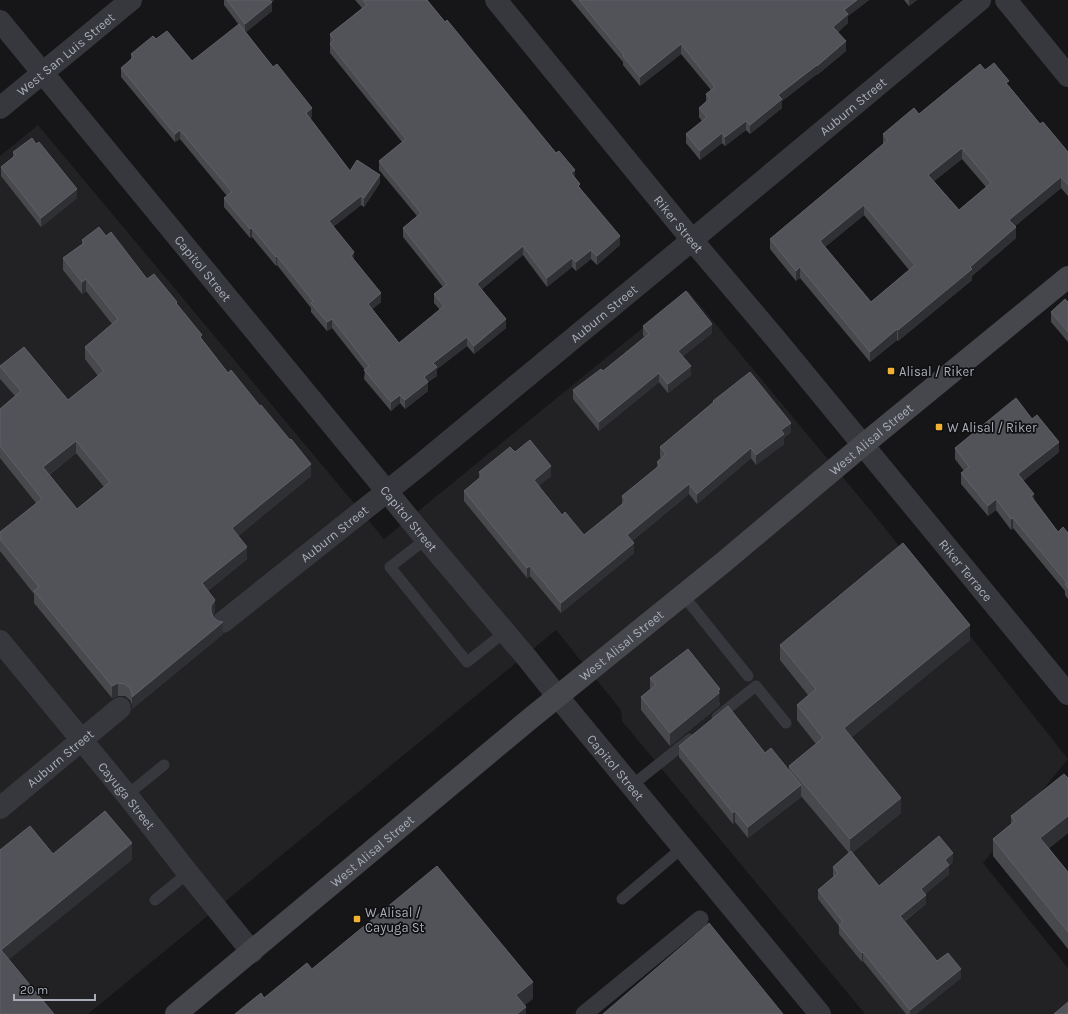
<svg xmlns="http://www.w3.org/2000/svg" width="1068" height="1014" font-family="Karla,sans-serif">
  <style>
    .built { fill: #222225 }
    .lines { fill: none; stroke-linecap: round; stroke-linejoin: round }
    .service { stroke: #37383d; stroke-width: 11 }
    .pedestrian { stroke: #37383d; stroke-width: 17 }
    .minor { stroke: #37383d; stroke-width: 22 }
    .tertiary { stroke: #37383d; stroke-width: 22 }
    .secondary { stroke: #45474d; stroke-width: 22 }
    .wall { fill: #47494d; fill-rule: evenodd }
    .shaded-wall { fill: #2f3033 }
    .building { fill: #525359; stroke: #5f6168; fill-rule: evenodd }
    .poi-dot { fill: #f2b134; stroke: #111113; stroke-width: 1.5 }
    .labels { text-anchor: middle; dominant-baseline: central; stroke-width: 3.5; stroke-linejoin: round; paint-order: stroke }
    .street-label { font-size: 13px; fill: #a8adb8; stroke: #111113 }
    .poi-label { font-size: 13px; fill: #a8adb8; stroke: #111113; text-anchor: start }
  </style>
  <rect width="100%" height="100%" fill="#161618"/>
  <!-- built -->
  <polygon class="built" points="38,125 384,539 688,291 876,517 1068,759 983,863 1068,968 1068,1014 865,1014 622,721 621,710 556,630 88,1014 0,1014 0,156"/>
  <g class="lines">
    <!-- service -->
    <g class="service">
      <polyline points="426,539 390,567 467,662 505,632"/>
      <polyline points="683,595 748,676"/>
      <polyline points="717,717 756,686 786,723"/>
      <polyline points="631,786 690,739"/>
      <polyline points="127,795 164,765"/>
      <polyline points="622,899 682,848"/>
      <polyline points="155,900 188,873"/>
    </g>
    <!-- pedestrian -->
    <polyline class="pedestrian" points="584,1014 700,919"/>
    <!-- minor -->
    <g class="minor">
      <polyline points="1006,0 1068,76"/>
      <path id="s1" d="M0,21L426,539L527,658L558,697"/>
      <path id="s2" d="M0,108L131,0"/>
      <path id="s3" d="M863,445L1068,694"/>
      <path id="s4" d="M223,622L420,465L662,265L980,0"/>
      <path id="s5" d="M0,641L127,795L188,873L252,952"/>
      <path id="s6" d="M0,808L120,708"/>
    </g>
    <!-- tertiary -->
    <g class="tertiary">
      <path id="s7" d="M496,0L692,240L775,338L863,445"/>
      <path id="s8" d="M558,697L820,1014"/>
    </g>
    <!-- secondary -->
    <path class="secondary" id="s9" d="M176,1014L531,718L725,561L863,445L1068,277"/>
  </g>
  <!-- wall -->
  <g class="wall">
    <polygon points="224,0 274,0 272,2 272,11 246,32 312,117 310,118 350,171 380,183 364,207 361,205 333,227 381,302 372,309 399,343 440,310 434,303 434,294 443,287 403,237 403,228 417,216 379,170 379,161 402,142 330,53 330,34 362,8 355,0 427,0 445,22 575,178 580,188 620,245 597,265 591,259 576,271 572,267 547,287 523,255 482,289 506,328 474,354 467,346 437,369 437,376 428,382 428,391 405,409 400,403 391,411 364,379 365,370 332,328 327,331 311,312 311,308 277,265 276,266 252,237 250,238 224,207 224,198 227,196 180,139 175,142 121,77 121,68 131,59 131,54 156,39 192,61 239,25 224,5"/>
    <polygon points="571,0 869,0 848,16 848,23 838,32 846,51 817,75 817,74 782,101 782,108 750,134 746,130 725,146 722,143 700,160 686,143 686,134 702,121 699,117 699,108 706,101 706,94 711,90 681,54 640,86 623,65 623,62"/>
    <polygon points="904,0 917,0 909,6"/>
    <path d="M985,70L1009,86L1040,124L1068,152V196L1061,188L1015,226L1016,238L972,276V280L898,341L897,340L870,362L800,278L796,281L770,249V239L883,145V134L919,114ZM962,159L986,187L959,210L934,181ZM864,215L909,270L871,302L825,247Z"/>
    <polygon points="36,144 77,198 41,227 1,176 1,167 13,157 13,152"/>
    <path d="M106,236L147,279L177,305L202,339L228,373L311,476L238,536L247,559L208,591L215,612L213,616L223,634L132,709V705L130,700L125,696H118L112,698L34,603V594L0,551V532L36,503L0,458V409L15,396L0,379V366L68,400L98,376L85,359V347L112,324L86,291L82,294L63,270V258L82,244V240ZM76,453L104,487L77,509L49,475Z"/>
    <polygon points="1068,302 1068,342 1051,322 1051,312"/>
    <polygon points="643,326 712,333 683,356 691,375 668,393 659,382 599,431 573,399 573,390 603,371 644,337 643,335"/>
    <polygon points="713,401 791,432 784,438 784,444 756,465 751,458 697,504 689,494 632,541 634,553 561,613 530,576 527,578 464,501 464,491 479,478 479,472 515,452 551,476 538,486 562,515 584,535 622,504 622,496 657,468 657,462 661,458 660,457 660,447 713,402"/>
    <polygon points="955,448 1059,452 1023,481 1034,500 1058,532 1068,533 1068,599 1065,595 1065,591 1013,528 1011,530 996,510 988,516 961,484 961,473 964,471 955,459"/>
    <polygon points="970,640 851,737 901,813 852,853 879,886 953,862 949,866 949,874 925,894 926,904 905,921 937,961 961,978 916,1014 906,1014 863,961 862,962 839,934 839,926 818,899 818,890 834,877 833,876 833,867 849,853 801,796 801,797 748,838 735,822 733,824 679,757 679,746 765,753 789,770 789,766 816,744 797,720 797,705 808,695 780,660 780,645"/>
    <polygon points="650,678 720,703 719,706 670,746 641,710 641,697 650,689"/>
    <polygon points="1011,816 1068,833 1049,848 1068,872 1068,949 993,856 993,839 1011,824"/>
  </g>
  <!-- shaded-wall -->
  <g class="shaded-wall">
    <polygon points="268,0 274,0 272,2 272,11 245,33 245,24"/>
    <polygon points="857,0 869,0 848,16 848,23 833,36 833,27 844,10"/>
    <polygon points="909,0 917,0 909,6"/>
    <polygon points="846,41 846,51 817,75 817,66"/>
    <polygon points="681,44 681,54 640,86 640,77"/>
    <polygon points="817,65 817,74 782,101 782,108 750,134 750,125 778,95"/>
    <polygon points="312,108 312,117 306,121 306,113"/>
    <polygon points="746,121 746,130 725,146 725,137"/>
    <polygon points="180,130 180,139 175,142 175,134"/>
    <polygon points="722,133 722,143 700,160 700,151"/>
    <polygon points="962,148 962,159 928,186 928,175"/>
    <polygon points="575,170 575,179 571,173"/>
    <polygon points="380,175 380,183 364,207 364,198"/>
    <polygon points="1061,177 1061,188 1009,231 1009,220"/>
    <polygon points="77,189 77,198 41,227 41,218"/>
    <polygon points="361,196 361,205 329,230 329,221"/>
    <polygon points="864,205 864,215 820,251 820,241"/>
    <polygon points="1016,227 1016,238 972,276 972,280 898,341 898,330"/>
    <polygon points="252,228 252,237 250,238 250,229"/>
    <polygon points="620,236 620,245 597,265 597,256"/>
    <polygon points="523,246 523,255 477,293 477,284"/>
    <polygon points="591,250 591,259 576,271 576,262"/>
    <polygon points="354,252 354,261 351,256"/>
    <polygon points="277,256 277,265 276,266 276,257"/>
    <polygon points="572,258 572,267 547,287 547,278"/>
    <polygon points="800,267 800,278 796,281 796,271"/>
    <polygon points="86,279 86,291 82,294 82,282"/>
    <polygon points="381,293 381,302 368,313 368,304"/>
    <polygon points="332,319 332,328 327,331 327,322"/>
    <polygon points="506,319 506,328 474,354 474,346"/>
    <polygon points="712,324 712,333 678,360 678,351"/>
    <polygon points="897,329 897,340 870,362 870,352"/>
    <polygon points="467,337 467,346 437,369 437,376 428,382 428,391 405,409 405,400 433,363"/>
    <polygon points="691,366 691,375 668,393 668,384"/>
    <polygon points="659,373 659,382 599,431 599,422"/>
    <polygon points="400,395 400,403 391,411 391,402"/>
    <polygon points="791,423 791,432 784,438 784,444 756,465 756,455 781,430"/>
    <polygon points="76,441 76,453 43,479 43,467"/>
    <polygon points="1059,442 1059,452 1018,485 1018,474"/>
    <polygon points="751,448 751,458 697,504 697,494"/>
    <polygon points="311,464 311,476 232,541 232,528"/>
    <polygon points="551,466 551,476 534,490 534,480"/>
    <polygon points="689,484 689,494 627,545 627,535"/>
    <polygon points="1034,494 1034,505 1031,496"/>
    <polygon points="996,499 996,510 988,516 988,506"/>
    <polygon points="1013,518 1013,528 1011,530 1011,519"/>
    <polygon points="634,543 634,553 561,613 561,603"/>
    <polygon points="247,547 247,559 202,596 202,583"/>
    <polygon points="530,566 530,576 527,578 527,568"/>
    <polygon points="215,600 215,612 211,618 211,606"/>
    <polygon points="223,622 223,634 132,709 132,697"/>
    <polygon points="970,625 970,640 844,744 844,728"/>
    <polygon points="118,683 118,696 112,698 112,686"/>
    <polygon points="720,689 719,706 670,746 670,733"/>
    <polygon points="801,785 801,797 748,838 748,827"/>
    <polygon points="901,798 901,813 850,855 850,839"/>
    <polygon points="735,811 735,822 733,824 733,813"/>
    <polygon points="1068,816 1068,833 1040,855 1040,838"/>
    <polygon points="132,843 132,860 1,966 1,950"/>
    <polygon points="953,853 953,862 949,866 949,874 921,898 921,889 945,860"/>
    <polygon points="926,895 926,904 900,924 900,916"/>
    <polygon points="863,952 863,961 862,962 862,953"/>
    <polygon points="961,969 961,978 916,1014 910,1014 910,1010"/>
    <polygon points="533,982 533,999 516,1012 516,995"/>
    <polygon points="526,1007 526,1014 517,1014"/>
  </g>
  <!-- building -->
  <g class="building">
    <polygon points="227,0 270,0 272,2 245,24"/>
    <polygon points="363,0 427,0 445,22 447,20 556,153 559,151 575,170 571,173 580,184 578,186 620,236 597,256 591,250 576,262 572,258 547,278 523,246 477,284 506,319 474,346 467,337 433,363 437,367 424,377 428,382 405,400 400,395 391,402 364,370 369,366 332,319 327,322 311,303 313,301 277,256 276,257 252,228 250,229 224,198 232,192 180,130 175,134 121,68 134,57 131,54 153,36 156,39 167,31 192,61 239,24 273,67 277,64 312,108 306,113 350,171 357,160 380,175 364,198 361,196 329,221 354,252 351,256 381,293 368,304 399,343 444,306 434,294 447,284 403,228 421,213 379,161 406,139 330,44 334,40 330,34 367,5"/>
    <polygon points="579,0 857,0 844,10 848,14 833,27 846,41 817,66 817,65 778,95 782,99 750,125 746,121 725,137 722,133 700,151 686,134 707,117 699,108 710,99 706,94 715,87 681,44 640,77 623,56 624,55"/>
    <path d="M994,63L1009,81L1006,83L1040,124L1043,122L1068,152V185L1061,177L1009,220L1016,227L970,267L972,269L898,330L897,329L870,352L800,267L796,271L770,239L888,140L883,134L914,108L919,114L980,64L985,70ZM962,148L991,183L959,210L928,175ZM864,205L915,265L871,302L820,241Z"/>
    <polygon points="32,138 36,144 39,142 77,189 41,218 1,167 16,155 13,152"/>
    <path d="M99,227L106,236L111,232L147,279L154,274L177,302L176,303L202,335L200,337L228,373L231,370L260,406L261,405L290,440L291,439L311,464L232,528L247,547L202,583L215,600L211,606V611L213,617L218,621L223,622L132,697V693L130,688L125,684L118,683L112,686L34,591L39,587L0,539V532L42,499L0,446V409L21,391L0,366L24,347L68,400L104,371L85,347L118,319L86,279L82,282L63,258L84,243L82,240ZM76,441L110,482L77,509L43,467Z"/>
    <polygon points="686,291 712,324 678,351 691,366 668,384 659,373 599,422 573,390 601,369 603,371 649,334 643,326"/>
    <polygon points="1065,299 1068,302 1068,332 1051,312"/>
    <polygon points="750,372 791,423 781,430 784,434 756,455 751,448 697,494 689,484 627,535 634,543 561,603 530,566 527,568 464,491 482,476 479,472 510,447 515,452 530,440 551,466 534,480 562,515 565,512 584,535 626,501 622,496 660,465 657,462 666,454 660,447 714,402 713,401"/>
    <polygon points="1016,398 1032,419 1037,415 1059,442 1018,474 1034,494 1031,496 1058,532 1063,527 1068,533 1068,588 1065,584 1067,583 1013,518 1011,519 996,499 988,506 961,473 969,467 955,448"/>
    <polygon points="903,543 970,625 844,728 901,798 850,839 789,766 823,738 797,705 816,689 780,645"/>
    <polygon points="688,649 720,689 718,691 719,693 670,733 641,697 656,685 650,678"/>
    <polygon points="728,706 765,753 771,748 801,785 748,827 735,811 733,813 679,746"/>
    <polygon points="1064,774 1068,778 1068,816 1040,838 1068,872 1068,932 993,839 1015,821 1011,816"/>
    <polygon points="105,811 132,843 1,950 54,1014 0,1014 0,850 30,826 53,854"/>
    <polygon points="939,836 953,853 945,860 949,865 921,889 926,895 900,916 937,961 948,953 961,969 910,1010 863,952 862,953 839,925 843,922 818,890 838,873 833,867 851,851 879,886"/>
    <polygon points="437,866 533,982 516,995 526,1007 517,1014 235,1014 261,993 264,998 307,963 312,969"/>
    <polygon points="709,923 783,1014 603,1014"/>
    <polygon points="1068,1002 1068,1014 1054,1014"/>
  </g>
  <!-- markers -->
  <g class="poi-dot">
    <rect x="887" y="367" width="8" height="8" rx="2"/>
    <rect x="935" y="423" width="8" height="8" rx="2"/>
    <rect x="353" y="915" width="8" height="8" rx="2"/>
  </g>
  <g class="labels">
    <!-- street labels -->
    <g class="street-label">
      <text stroke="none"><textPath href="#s2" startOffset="85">West San Luis Street</textPath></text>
      <text stroke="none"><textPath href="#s4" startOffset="814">Auburn Street</textPath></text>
      <text stroke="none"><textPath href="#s7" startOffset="289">Riker Street</textPath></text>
      <text stroke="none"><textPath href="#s1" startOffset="320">Capitol Street</textPath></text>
      <text stroke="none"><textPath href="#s4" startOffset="490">Auburn Street</textPath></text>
      <text stroke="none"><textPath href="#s9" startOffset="902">West Alisal Street</textPath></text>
      <text stroke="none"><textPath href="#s1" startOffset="644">Capitol Street</textPath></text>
      <text stroke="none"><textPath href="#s4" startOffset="142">Auburn Street</textPath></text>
      <text stroke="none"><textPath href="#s3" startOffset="162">Riker Terrace</textPath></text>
      <text stroke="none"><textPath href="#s9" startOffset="578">West Alisal Street</textPath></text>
      <text stroke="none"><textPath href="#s6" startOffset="78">Auburn Street</textPath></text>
      <text stroke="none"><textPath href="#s8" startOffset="91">Capitol Street</textPath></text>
      <text stroke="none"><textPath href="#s5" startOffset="200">Cayuga Street</textPath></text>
      <text stroke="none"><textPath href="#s9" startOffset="255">West Alisal Street</textPath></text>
    </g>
    <!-- poi labels -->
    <g class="poi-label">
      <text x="899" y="371">Alisal / Riker</text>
      <text x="947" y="427">W Alisal / Riker</text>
      <text x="365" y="912">W Alisal /<tspan x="365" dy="15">Cayuga St</tspan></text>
    </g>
  </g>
  <!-- scale -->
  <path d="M14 994v6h81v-6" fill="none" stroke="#a8adb8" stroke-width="2"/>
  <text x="20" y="994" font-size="12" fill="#a8adb8" stroke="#111113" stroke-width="3" paint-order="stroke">20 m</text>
</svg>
